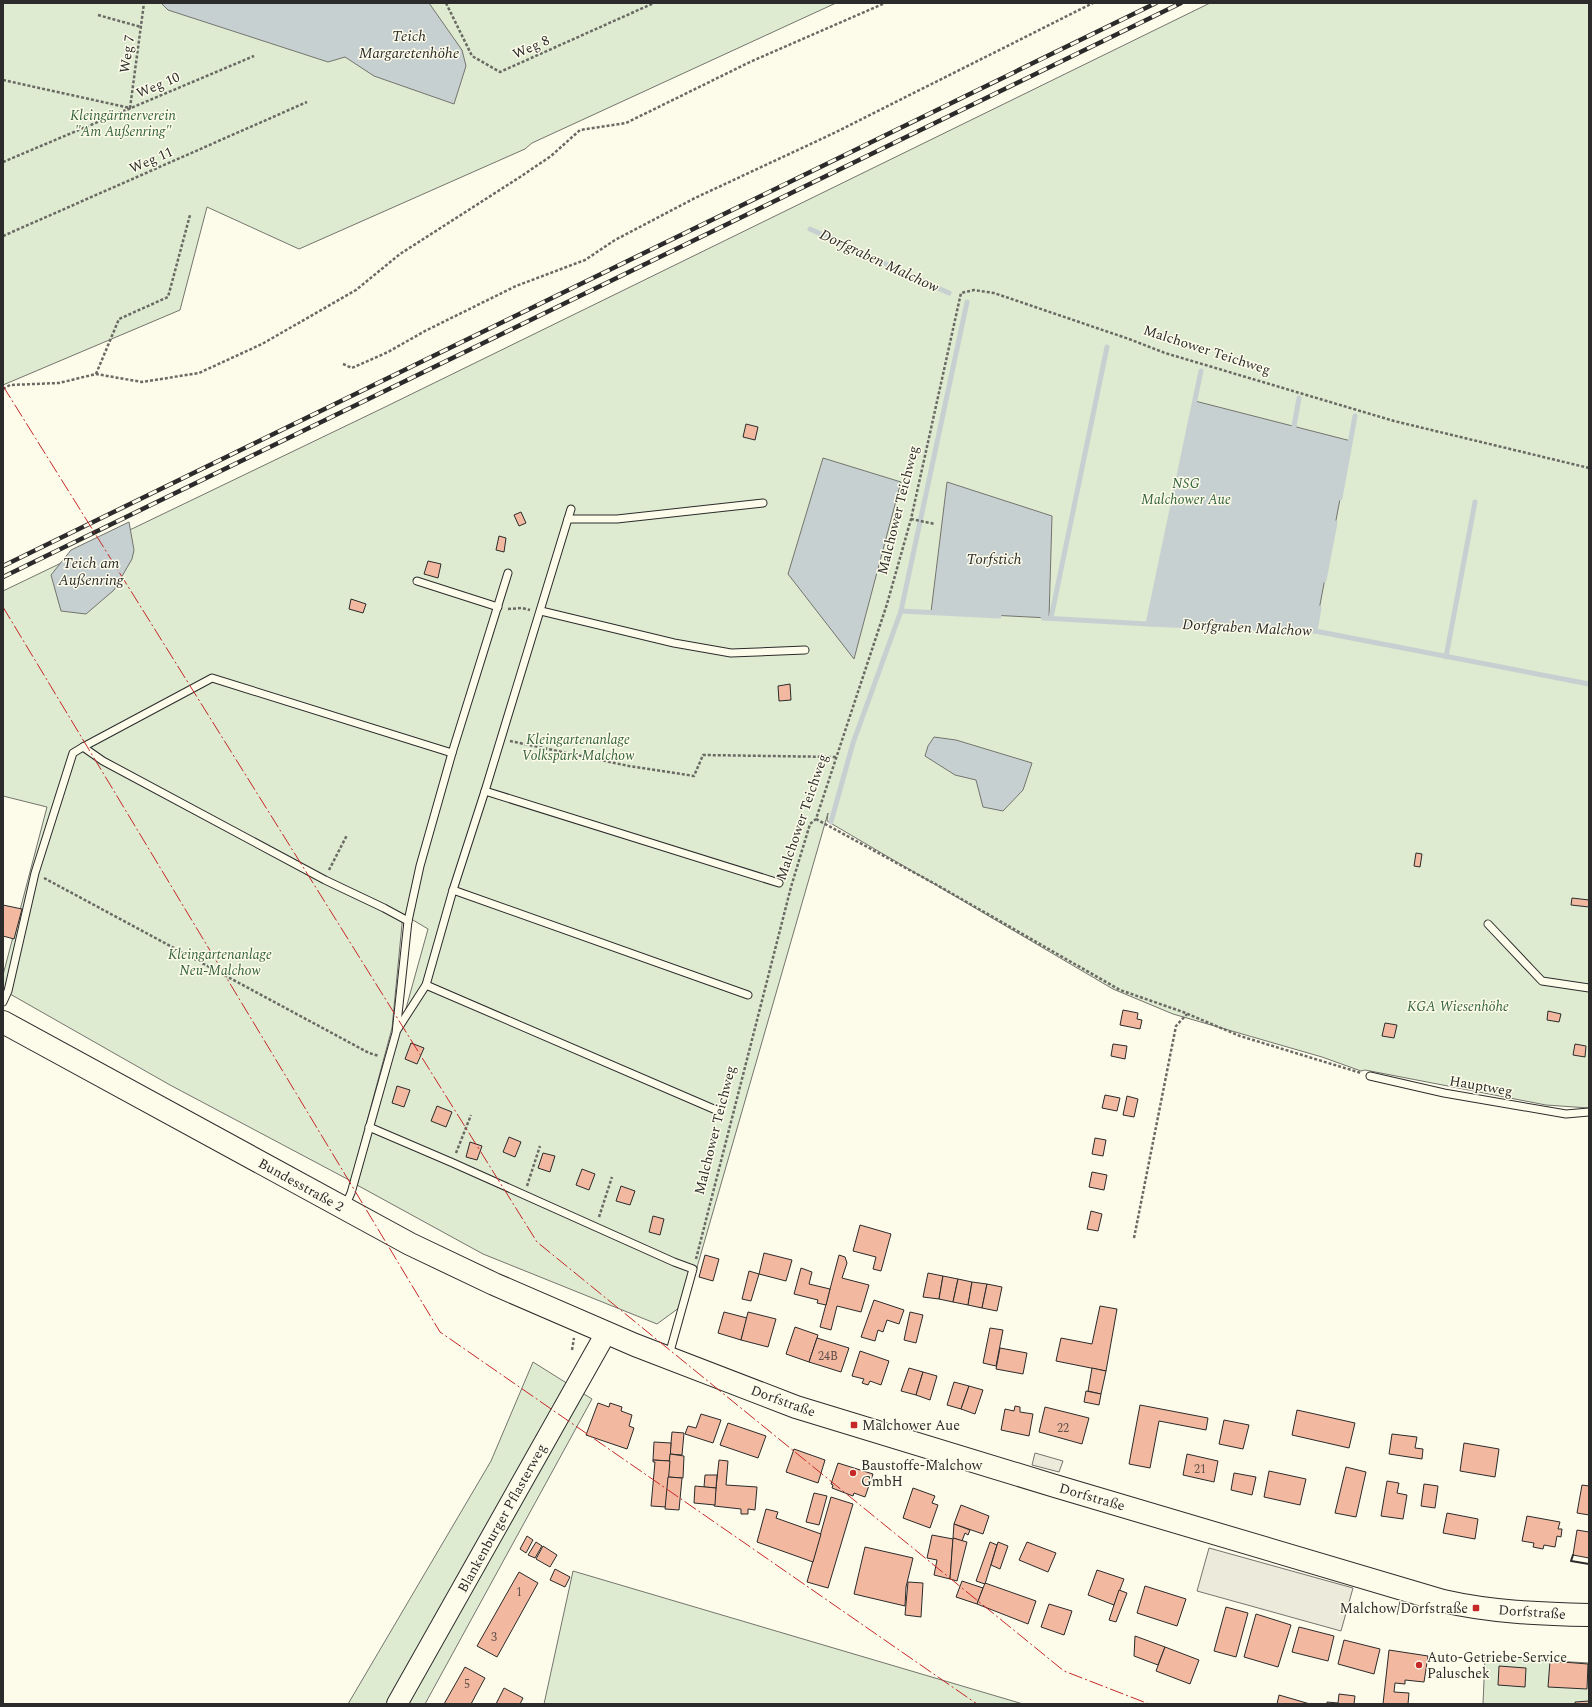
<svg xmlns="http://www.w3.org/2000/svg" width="1592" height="1707" font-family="Spectral,serif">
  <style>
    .green { fill: #deebd1; stroke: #74746e }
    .parking { fill: #eceadb; stroke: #74746e }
    .water { fill: #c7d0d0; stroke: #74746e }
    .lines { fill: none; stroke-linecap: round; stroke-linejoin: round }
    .stream { stroke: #c7d0d0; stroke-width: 5 }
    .building { fill: #f2b8a0; stroke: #2b2b2b }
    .service-casing { stroke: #2b2b2b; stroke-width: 9 }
    .secondary-casing { stroke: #2b2b2b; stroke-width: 22 }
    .primary-casing { stroke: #2b2b2b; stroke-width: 24 }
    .path { stroke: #6a6964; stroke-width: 2.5; stroke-dasharray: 3 2; stroke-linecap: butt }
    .service { stroke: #fdfbea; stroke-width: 7 }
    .secondary { stroke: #fdfbea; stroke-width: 20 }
    .primary { stroke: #fdfbea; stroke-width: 22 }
    .rail-casing { stroke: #2b2b2b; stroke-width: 4.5 }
    .rail { stroke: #fdfbea; stroke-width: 3; stroke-dasharray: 9; stroke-linecap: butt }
    .wall { stroke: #2b2b2b; stroke-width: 2 }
    .power { stroke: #c62828; stroke-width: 1; stroke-dasharray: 14 3 2 3; stroke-linecap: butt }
    .poi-dot { fill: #c62828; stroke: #fdfbea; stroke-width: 1.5 }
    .labels { text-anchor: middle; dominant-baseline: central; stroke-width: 3; stroke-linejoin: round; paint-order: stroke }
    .number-label { font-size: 12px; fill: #5d4e48 }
    .street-label { font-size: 14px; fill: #2b2b2b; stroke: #fdfbea }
    .park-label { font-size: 14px; font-style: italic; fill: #34623c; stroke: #fdfbea }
    .poi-label { font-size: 14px; fill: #2b2b2b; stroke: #fdfbea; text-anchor: start }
    .water-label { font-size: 15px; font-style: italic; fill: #2b2b2b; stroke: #fdfbea }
  </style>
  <rect width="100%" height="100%" fill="#fdfbea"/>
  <!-- green -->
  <g class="green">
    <polygon points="3,3 836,3 532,143 525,149 299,249 207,207 180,310 3,385"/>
    <polygon points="1210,3 1589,3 1589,1108 1546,1105 1365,1070 1361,1071 1322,1057 1173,1014 1113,989 827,821 828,813 687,1302 657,1324 483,1254 357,1185 428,929 403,914 392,1028 351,1181 170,1085 3,990 3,975 47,807 3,796 3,591 383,408"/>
    <polygon points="533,1362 592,1399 425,1704 348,1704 491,1461"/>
    <polygon points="573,1571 1023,1704 544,1704"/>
    <polygon points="1485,1657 1589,1663 1589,1704 1483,1704"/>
  </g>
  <!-- parking -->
  <g class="parking">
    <polygon points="1035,1453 1063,1461 1059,1472 1032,1465"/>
    <polygon points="1209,1548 1353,1588 1341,1631 1197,1591"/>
  </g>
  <!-- water -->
  <g class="water">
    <polygon points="161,3 429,3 462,50 466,66 454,104 374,76 345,57 328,62 168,10"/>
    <polygon points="1195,401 1351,441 1315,631 1148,624"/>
    <polygon points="823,458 901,482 854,659 788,574"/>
    <polygon points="947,482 1052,516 1049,618 931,612"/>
    <polygon points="129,522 134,550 132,559 114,590 86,614 61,611 51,575 71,550"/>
    <polygon points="934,737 956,740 1032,763 1023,790 1003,811 983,807 976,780 955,775 925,756 928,746"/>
  </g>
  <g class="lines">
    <!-- stream -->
    <g class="stream">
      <polyline points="810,229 949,293"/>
      <polyline points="1293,432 1299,398"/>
      <polyline points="1340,498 1355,416"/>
      <polyline points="1324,580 1335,523"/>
      <polyline points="901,611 999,616"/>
      <polyline points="1043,618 1148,624 1315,631 1589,684"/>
      <polyline points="1051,618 1107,347"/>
      <polyline points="1148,624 1201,371"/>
      <polyline points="1315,631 1319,608"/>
      <polyline points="1446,657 1475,502"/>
      <polyline points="831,822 853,743 901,611 967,302"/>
    </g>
  </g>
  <!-- building -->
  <g class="building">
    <polygon points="746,424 758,427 755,440 743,437"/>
    <polygon points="521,512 526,523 519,526 514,515"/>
    <polygon points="499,536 506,538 504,552 496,550"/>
    <polygon points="428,561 441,564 438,578 424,574"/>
    <polygon points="351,599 366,604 363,613 349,609"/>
    <polygon points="790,684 791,700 779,701 778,686"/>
    <polygon points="1416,853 1422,854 1420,867 1414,866"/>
    <polygon points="1572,898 1589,900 1589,907 1571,905"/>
    <polygon points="3,905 22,909 14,939 3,936"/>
    <polygon points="1123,1010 1138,1013 1137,1019 1142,1020 1140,1029 1120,1025"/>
    <polygon points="1548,1011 1561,1014 1559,1022 1547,1020"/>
    <polygon points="1385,1023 1397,1025 1394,1038 1382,1036"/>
    <polygon points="411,1043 424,1048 417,1064 405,1059"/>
    <polygon points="1113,1044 1127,1046 1125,1059 1111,1056"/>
    <polygon points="1575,1044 1586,1046 1585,1057 1573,1055"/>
    <polygon points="397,1086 410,1090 404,1107 392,1103"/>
    <polygon points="1105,1095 1120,1098 1117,1111 1102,1108"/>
    <polygon points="1127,1096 1138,1099 1134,1117 1123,1115"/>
    <polygon points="437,1106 452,1112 446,1127 431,1121"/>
    <polygon points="509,1137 521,1142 515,1157 503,1152"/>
    <polygon points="1095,1138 1106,1140 1103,1156 1092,1154"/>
    <polygon points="470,1142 482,1146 477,1160 466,1157"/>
    <polygon points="543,1153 555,1156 550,1172 538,1168"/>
    <polygon points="582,1169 595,1174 589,1190 576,1185"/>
    <polygon points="1092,1172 1107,1175 1104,1190 1089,1187"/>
    <polygon points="621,1186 635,1191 630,1205 616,1201"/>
    <polygon points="1091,1211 1102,1214 1098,1231 1087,1229"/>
    <polygon points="653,1216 664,1219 660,1235 649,1232"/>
    <polygon points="860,1225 891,1234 881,1271 873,1269 876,1257 853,1251"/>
    <polygon points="764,1253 792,1260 786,1281 759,1274"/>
    <polygon points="705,1255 719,1259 713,1281 699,1277"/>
    <polygon points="839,1255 845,1257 847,1263 842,1278 869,1285 861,1312 837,1306 831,1330 820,1327"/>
    <polygon points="801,1268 812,1272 809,1284 830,1289 826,1305 817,1303 818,1300 794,1294"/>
    <polygon points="749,1271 759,1274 751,1301 742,1299"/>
    <polygon points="928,1273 943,1276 939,1299 923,1297"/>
    <polygon points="943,1276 958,1279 953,1302 939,1299"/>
    <polygon points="958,1279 972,1282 968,1305 953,1302"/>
    <polygon points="972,1282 987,1284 982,1308 968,1305"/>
    <polygon points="987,1284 1002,1287 997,1311 982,1308"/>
    <polygon points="874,1300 904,1310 899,1324 887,1320 883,1332 878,1330 875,1341 861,1337"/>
    <polygon points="1100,1306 1117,1309 1106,1371 1056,1361 1061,1338 1092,1344"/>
    <polygon points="724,1312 747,1318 741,1340 718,1333"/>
    <polygon points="748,1312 776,1319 768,1347 741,1340"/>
    <polygon points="910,1312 923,1315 916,1343 904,1340"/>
    <polygon points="795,1327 818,1335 809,1362 786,1354"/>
    <polygon points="990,1328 1003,1330 996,1366 983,1363"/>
    <polygon points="817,1338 849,1348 841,1372 809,1362"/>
    <polygon points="1000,1348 1027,1353 1023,1374 996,1369"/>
    <polygon points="860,1351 889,1361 881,1385 870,1381 868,1385 862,1383 864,1379 852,1376"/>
    <polygon points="909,1368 923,1372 916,1395 901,1391"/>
    <polygon points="1092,1368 1106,1371 1101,1394 1088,1391"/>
    <polygon points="923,1372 937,1376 930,1400 916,1395"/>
    <polygon points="954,1382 969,1386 961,1409 947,1405"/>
    <polygon points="969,1386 983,1390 975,1414 961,1409"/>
    <polygon points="1086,1391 1101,1394 1099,1405 1084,1402"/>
    <polygon points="598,1403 609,1407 610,1403 622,1407 621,1411 632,1415 629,1426 634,1428 627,1449 586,1435"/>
    <polygon points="1140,1405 1208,1418 1206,1430 1159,1421 1150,1468 1129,1464"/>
    <polygon points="1015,1406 1020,1407 1020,1412 1033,1414 1029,1436 1001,1430 1005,1409 1014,1411"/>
    <polygon points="1045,1407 1089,1418 1082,1444 1039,1432"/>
    <polygon points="1297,1410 1355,1423 1349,1448 1292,1435"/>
    <polygon points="701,1414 721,1420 713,1443 685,1434 688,1426 696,1428"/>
    <polygon points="1224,1420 1249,1425 1243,1449 1219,1444"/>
    <polygon points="728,1423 766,1436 758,1458 720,1445"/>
    <polygon points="672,1432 684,1433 682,1455 670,1454"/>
    <polygon points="1392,1434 1417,1437 1415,1448 1423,1449 1422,1459 1389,1454"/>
    <polygon points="654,1442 671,1443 670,1461 653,1460"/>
    <polygon points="1464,1443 1499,1449 1495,1477 1460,1471"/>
    <polygon points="794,1449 825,1460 818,1483 786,1472"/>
    <polygon points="670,1454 684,1456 683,1478 668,1477"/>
    <polygon points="1187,1454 1218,1461 1214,1482 1183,1475"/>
    <polygon points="653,1460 670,1461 666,1507 651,1506 655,1462 653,1462"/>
    <polygon points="719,1460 728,1461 726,1485 757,1487 755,1510 748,1509 748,1514 741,1514 741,1509 714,1506"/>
    <polygon points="838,1463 873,1474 865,1497 854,1493 853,1496 832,1488 833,1485 831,1484"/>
    <polygon points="1346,1467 1366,1472 1356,1517 1335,1513"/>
    <polygon points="1269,1471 1306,1479 1300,1505 1264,1497"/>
    <polygon points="1234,1473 1256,1477 1252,1495 1231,1490"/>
    <polygon points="705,1475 717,1475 716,1488 704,1487"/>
    <polygon points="668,1477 682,1478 679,1510 665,1509"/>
    <polygon points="1387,1481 1399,1483 1397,1493 1407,1495 1403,1519 1381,1516"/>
    <polygon points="1424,1484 1438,1486 1435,1508 1421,1506"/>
    <polygon points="1582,1485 1589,1486 1589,1515 1577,1513"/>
    <polygon points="695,1486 716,1488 715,1505 694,1503"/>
    <polygon points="913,1488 935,1496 932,1503 938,1505 930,1528 903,1518"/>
    <polygon points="814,1493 827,1496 819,1525 806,1522"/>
    <polygon points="831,1497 853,1504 828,1588 807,1582"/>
    <polygon points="961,1505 989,1516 983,1534 954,1524"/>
    <polygon points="766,1509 778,1512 776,1518 821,1534 813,1562 757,1542"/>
    <polygon points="1447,1513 1478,1519 1475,1539 1443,1533"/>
    <polygon points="1527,1516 1560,1522 1558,1529 1562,1529 1561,1537 1557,1536 1555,1547 1544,1545 1543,1549 1533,1547 1534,1543 1522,1541"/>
    <polygon points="954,1524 970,1530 968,1535 965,1533 962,1541 953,1538"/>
    <polygon points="1577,1530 1589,1532 1589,1530 1589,1558 1573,1555"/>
    <polygon points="932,1535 953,1539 950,1579 934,1575 937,1560 927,1558"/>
    <polygon points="527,1536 533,1540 526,1553 520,1549"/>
    <polygon points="953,1538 967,1542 957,1581 950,1579"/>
    <polygon points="536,1542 542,1546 535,1558 528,1555"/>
    <polygon points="990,1542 997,1545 985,1584 976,1581"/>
    <polygon points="998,1542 1008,1546 1000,1569 991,1565"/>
    <polygon points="1027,1542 1056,1553 1048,1572 1019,1560"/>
    <polygon points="543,1546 557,1555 550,1567 536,1559"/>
    <polygon points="865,1547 913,1558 906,1587 905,1606 854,1594"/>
    <polygon points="555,1569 570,1577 565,1587 550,1580"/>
    <polygon points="1097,1570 1124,1579 1114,1605 1088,1595"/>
    <polygon points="519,1572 538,1583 497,1657 477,1646"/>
    <polygon points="962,1581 983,1588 977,1604 956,1597"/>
    <polygon points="908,1582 923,1583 921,1617 905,1615"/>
    <polygon points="985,1583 1036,1601 1028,1624 977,1604"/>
    <polygon points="1145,1586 1186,1599 1177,1626 1137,1613"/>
    <polygon points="1119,1590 1127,1593 1116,1622 1109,1620"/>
    <polygon points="1049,1604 1072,1611 1064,1635 1041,1627"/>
    <polygon points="1226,1607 1248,1613 1236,1657 1214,1651"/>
    <polygon points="1256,1614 1291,1625 1278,1667 1244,1657"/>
    <polygon points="1299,1627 1334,1636 1328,1661 1292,1652"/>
    <polygon points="1135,1636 1165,1647 1158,1665 1134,1656"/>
    <polygon points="1344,1640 1380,1649 1374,1674 1338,1664"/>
    <polygon points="1165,1647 1199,1660 1190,1684 1156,1671"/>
    <polygon points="1389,1650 1428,1656 1424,1682 1405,1680 1405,1684 1395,1683 1394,1692 1409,1693 1408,1704 1383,1704"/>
    <polygon points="1550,1661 1588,1664 1587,1689 1548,1687"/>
    <polygon points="1499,1666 1526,1668 1525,1687 1498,1685"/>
    <polygon points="465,1667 485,1678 471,1704 444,1704"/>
    <polygon points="504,1688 523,1698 520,1704 496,1704"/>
    <polygon points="1339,1694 1355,1696 1354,1704 1327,1704 1327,1702 1338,1703"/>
    <polygon points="1279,1695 1310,1704 1277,1704"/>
    <polygon points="1589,1701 1589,1704 1575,1704 1575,1702"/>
  </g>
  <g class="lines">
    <!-- service casing -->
    <g class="service-casing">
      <g id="service">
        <polyline points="568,519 617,519 763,503"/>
        <polyline points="417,581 498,607"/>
        <polyline points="541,611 674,643 731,653 805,650"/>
        <polyline points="83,747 103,761 325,880 384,908 408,921"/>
        <polyline points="485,791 779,883"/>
        <polyline points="453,890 748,995"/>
        <polyline points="1488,924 1542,981 1589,988"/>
        <polyline points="426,985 716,1110"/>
        <polyline points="3,1002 8,991 35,873 73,753 83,747 212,678 452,753"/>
        <polyline points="397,1030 426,985 453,890 485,791 571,509"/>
        <polyline points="1370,1076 1444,1093 1566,1114 1589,1112"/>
        <polyline points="369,1127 453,1163 674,1262 693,1269 669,1355"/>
        <polyline points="345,1206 351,1193 396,1033 408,921 420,866 452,753 508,573"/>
      </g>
    </g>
    <!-- secondary casing -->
    <g class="secondary-casing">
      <polyline id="secondary" points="397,1704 606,1333"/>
    </g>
    <!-- primary casing -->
    <g class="primary-casing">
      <path id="primary" d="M3,1022L410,1244L494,1284L635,1345L796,1407L1055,1486L1443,1601C1491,1612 1540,1614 1589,1615"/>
    </g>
    <!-- path -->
    <g class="path">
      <polyline points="446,3 472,56 500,72 654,3"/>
      <polyline points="98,15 141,27"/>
      <polyline points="3,80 130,108 144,3"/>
      <polyline points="3,162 254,56"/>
      <polyline points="3,236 307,102"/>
      <polyline points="343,364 352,368 388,352 425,331 516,286 585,260 615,240 695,198 832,134 1093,3"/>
      <polyline points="96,374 119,319 168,297 190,215"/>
      <polyline points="3,389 10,385 59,383 96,374 142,382 199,373 262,344 356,290 400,254 520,177 551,156 580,130 626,123 750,62 885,3"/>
      <polyline points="911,519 935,524"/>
      <polyline points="508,609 522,608 530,610"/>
      <polyline points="510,741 629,766 694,776 703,755 836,757"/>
      <polyline points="816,819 937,885 1120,990 1183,1012 1240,1036 1361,1073"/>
      <polyline points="329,870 347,835"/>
      <polyline points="44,878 369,1053 379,1056"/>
      <polyline points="456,1153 471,1115"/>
      <polyline points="527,1186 540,1146"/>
      <polyline points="599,1217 612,1177"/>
      <polyline points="1134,1238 1176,1026 1187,1014"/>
      <polyline points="696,1259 791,887 810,824 816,819 887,604 911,519 961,293 974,290 994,293 1129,339 1165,353 1394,421 1589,468"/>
      <polyline points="572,1350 574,1338"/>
    </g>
    <!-- service -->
    <use href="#service" class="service"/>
    <!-- secondary -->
    <use href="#secondary" class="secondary"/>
    <!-- primary -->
    <use href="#primary" class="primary"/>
    <!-- rail casing -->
    <g class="rail-casing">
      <g id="rail">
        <polyline points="3,566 1156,3"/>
        <polyline points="3,577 1181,3"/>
      </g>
    </g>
    <!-- rail -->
    <use href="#rail" class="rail"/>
    <!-- wall -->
    <polyline class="wall" points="1573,1555 1571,1561 1589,1564"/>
    <!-- power -->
    <g class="power">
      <polyline points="3,386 537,1242 1064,1671 1149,1704"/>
      <polyline points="3,607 440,1332 977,1704"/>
    </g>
  </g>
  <!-- markers -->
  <g class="poi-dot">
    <rect x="850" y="1421" width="8" height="8" rx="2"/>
    <circle cx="853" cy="1473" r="4"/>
    <rect x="1472" y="1604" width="8" height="8" rx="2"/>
    <circle cx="1419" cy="1665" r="4"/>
  </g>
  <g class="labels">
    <!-- number labels -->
    <g class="number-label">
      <text x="828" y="1356">24B</text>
      <text x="1063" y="1428">22</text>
      <text x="1200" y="1469">21</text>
      <text x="519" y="1592">1</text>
      <text x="494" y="1637">3</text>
      <text x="467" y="1684">5</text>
    </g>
    <!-- street labels -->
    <g class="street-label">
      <text transform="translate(531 47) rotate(-24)">Weg 8</text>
      <text transform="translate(127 54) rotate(-82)">Weg 7</text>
      <text transform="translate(158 85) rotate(-23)">Weg 10</text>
      <text transform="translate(151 160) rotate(-24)">Weg 11</text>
      <text transform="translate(1207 350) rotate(18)">Malchower Teichweg</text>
      <text transform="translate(898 510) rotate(-76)">Malchower Teichweg</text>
      <text transform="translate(802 817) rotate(-71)">Malchower Teichweg</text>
      <text transform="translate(1481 1086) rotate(10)">Hauptweg</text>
      <text transform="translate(715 1130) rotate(-76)">Malchower Teichweg</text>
      <text transform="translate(301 1185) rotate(29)">Bundesstraße 2</text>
      <text transform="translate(783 1401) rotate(20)">Dorfstraße</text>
      <text transform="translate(1092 1497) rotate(16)">Dorfstraße</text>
      <text transform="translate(502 1518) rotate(-61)">Blankenburger Pflasterweg</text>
      <text transform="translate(1532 1612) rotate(4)">Dorfstraße</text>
    </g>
    <!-- park labels -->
    <g class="park-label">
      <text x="123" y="115">Kleingärtnerverein<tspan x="123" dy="16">"Am Außenring"</tspan></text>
      <text x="1186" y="483">NSG<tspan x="1186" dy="16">Malchower Aue</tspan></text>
      <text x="578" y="739">Kleingartenanlage<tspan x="578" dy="16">Volkspark Malchow</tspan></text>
      <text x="220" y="954">Kleingartenanlage<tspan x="220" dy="16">Neu-Malchow</tspan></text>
      <text x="1458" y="1006">KGA Wiesenhöhe</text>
    </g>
    <!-- poi labels -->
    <g class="poi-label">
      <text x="862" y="1425">Malchower Aue</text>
      <text x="861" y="1465">Baustoffe-Malchow<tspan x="861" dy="16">GmbH</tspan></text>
      <text x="1468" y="1608" text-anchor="end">Malchow/Dorfstraße</text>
      <text x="1427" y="1657">Auto-Getriebe-Service<tspan x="1427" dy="16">Paluschek</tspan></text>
    </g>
    <!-- water labels -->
    <g class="water-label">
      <text x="409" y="36">Teich<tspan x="409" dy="17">Margaretenhöhe</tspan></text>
      <text transform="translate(879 261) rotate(25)">Dorfgraben Malchow</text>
      <text x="994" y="559">Torfstich</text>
      <text x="91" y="563">Teich am<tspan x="91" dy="17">Außenring</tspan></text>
      <text transform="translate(1247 628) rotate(3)">Dorfgraben Malchow</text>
    </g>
  </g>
  <!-- border -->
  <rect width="1592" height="1707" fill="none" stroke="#2b2b2b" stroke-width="8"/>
</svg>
